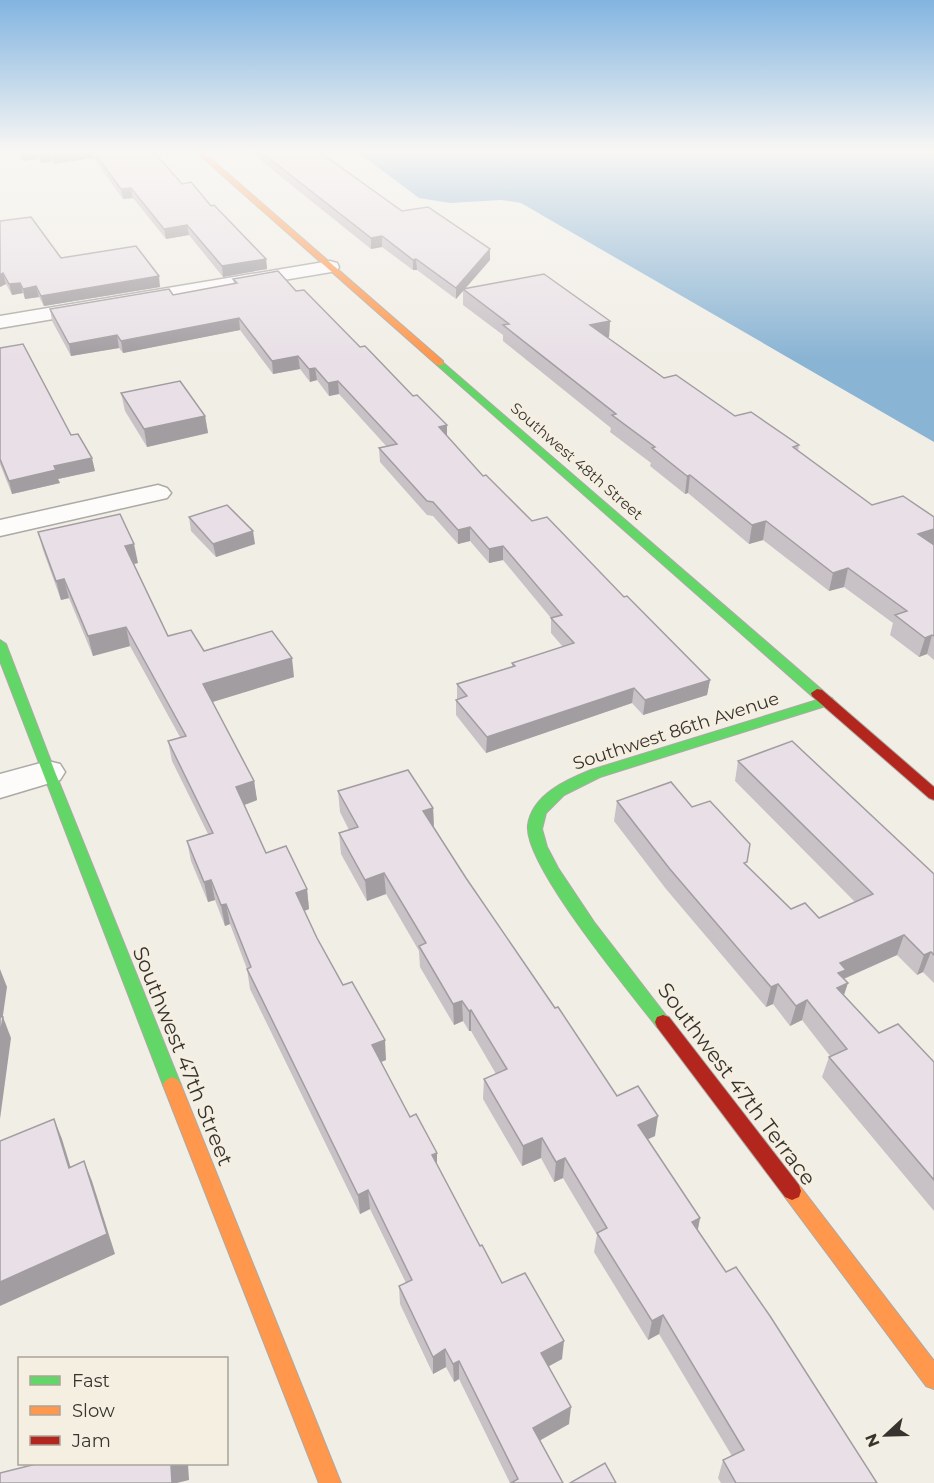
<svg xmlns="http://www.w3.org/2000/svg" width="934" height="1483" font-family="Montserrat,sans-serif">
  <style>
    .water { fill: #8ab4d4 }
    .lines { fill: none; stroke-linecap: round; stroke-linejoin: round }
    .street-casing { stroke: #acaaa5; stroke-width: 3 }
    .fast-casing { stroke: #acaaa5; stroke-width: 2 }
    .slow-casing { stroke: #acaaa5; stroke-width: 2 }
    .jam-casing { stroke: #acaaa5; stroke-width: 2 }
    .street { fill: #fdfcfb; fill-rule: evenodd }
    .fast { fill: #63d668; fill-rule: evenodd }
    .slow { fill: #ff974d; fill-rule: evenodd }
    .jam { fill: #b3261e; fill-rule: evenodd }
    .wall { fill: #c8c1c6 }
    .shaded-wall { fill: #a29da1 }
    .building { fill: #e8e0e6; stroke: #a29da1; stroke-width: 1.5 }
    .labels { text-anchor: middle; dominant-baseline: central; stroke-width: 6; stroke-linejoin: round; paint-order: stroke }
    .far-street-label { font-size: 15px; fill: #37342f; stroke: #f5efe2 }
    .street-label { font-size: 18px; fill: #37342f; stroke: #f5efe2 }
    .near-street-label { font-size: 21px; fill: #37342f; stroke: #f5efe2 }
  </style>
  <rect width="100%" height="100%" fill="#f1eee6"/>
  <!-- water -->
  <polygon class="water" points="356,151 934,151 934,442 521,203 501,200 450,203 419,198"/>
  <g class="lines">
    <!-- street casing -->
    <g class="street-casing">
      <g id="street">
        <polygon points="330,261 337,263 339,267 337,271 0,328 0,316"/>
        <polygon points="158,485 167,488 171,493 167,498 0,536 0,520"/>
        <polygon points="48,761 60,764 65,772 60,780 0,798 0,774"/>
      </g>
    </g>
    <!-- fast casing -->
    <g class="fast-casing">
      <g id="fast">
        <polygon points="440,360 822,690 823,693 822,696 812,696 437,365 437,361"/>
        <polygon points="0,640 6,644 55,772 181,1085 178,1090 172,1093 166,1090 163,1085 0,661"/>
        <path d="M827,697L832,698L834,701L832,704L600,777L564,795L546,813L542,829L547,847L558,868L594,922L671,1022L669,1027L663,1029L657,1027C630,992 523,864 528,825C532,795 566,780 591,770Z"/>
      </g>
    </g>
    <!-- slow casing -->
    <g class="slow-casing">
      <g id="slow">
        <polygon points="195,151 202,151 443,361 443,365 437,365"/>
        <polygon points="172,1077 178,1080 181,1085 341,1483 319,1483 163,1085 166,1080"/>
        <polygon points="792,1182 799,1185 934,1361 934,1389 926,1386 785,1197 783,1191 785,1185"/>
      </g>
    </g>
    <!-- jam casing -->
    <g class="jam-casing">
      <g id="jam">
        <polygon points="817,689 822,690 934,787 934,800 929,798 812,696 811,693"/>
        <polygon points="663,1015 669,1017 799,1185 801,1191 799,1197 792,1200 785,1197 657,1027 655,1022 657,1017"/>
      </g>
    </g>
    <!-- street -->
    <use href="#street" class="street"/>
    <!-- fast -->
    <use href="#fast" class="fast"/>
    <!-- slow -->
    <use href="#slow" class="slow"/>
    <!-- jam -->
    <use href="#jam" class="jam"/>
  </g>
  <!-- wall -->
  <g class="wall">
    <polygon points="14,151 153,151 182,184 211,206 266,259 267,269 223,277 189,235 166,239 133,198 123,199 93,158 54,164 52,162 41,163 37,159 22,161"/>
    <polygon points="249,151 318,151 402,211 490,249 490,260 465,289 610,321 609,337 607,337 664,378 735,416 799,445 798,451 872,505 934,517 934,660 927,654 919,657 890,635 893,623 844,587 829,591 763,540 749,544 688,493 685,494 650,466 651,463 610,432 611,428 503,341 503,335 463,305 463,291 456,299 417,270 413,270 382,247 371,249"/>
    <polygon points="0,221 61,258 160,287 44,306 39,297 25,299 23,293 12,295 6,284 0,287"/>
    <polygon points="233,279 296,291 447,437 483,476 532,521 624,597 710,680 707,695 643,715 632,703 486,753 456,715 456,700 457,699 457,684 512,666 512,663 563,647 551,633 551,618 503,560 489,563 470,541 458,544 433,516 427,515 380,462 379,448 387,447 339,394 329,396 317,380 310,382 300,369 273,374 240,330 123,353 119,348 71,356 52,321 50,309 173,295 234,284"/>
    <polygon points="0,348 71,435 95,471 58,479 60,483 12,494 0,464"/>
    <polygon points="121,393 205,416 208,433 147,447 125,411"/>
    <polygon points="189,517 255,544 216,557 191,531"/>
    <polygon points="38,532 138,563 134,564 168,636 204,651 294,677 212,702 254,781 257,800 244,805 266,853 307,889 309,909 304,911 317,938 386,1060 381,1062 410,1117 437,1153 437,1164 480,1246 502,1283 562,1359 549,1366 569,1424 540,1440 563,1483 510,1483 459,1379 454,1382 446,1367 433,1374 400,1304 399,1286 406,1283 370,1209 360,1214 250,989 247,969 230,924 225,926 215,900 208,902 191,861 187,841 208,834 172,761 168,741 180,737 130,646 93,656 69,598 61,600 43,550"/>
    <polygon points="738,761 934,874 934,983 923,972 917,975 897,955 844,979 844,995 879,1033 934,1062 934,1211 822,1077 829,1057 830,1056 802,1020 790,1026 773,1004 766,1007 666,889 614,821 617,801 692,807 746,866 791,909 819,918 855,902 735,781"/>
    <polygon points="338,791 433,808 434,827 466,878 555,1008 617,1096 655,1136 648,1139 700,1218 698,1230 726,1272 877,1483 721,1483 718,1478 723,1460 732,1456 659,1334 648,1340 594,1252 597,1235 563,1178 554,1182 541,1158 522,1166 483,1099 484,1079 496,1074 471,1031 469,1031 463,1021 454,1025 420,967 419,951 386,894 367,901 341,854 339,833 349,830 340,812"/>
  </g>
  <!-- shaded-wall -->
  <g class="shaded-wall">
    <polygon points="24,151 36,151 37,159 22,161 20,152"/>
    <polygon points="76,151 92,151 93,158 54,164 52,155"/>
    <polygon points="50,153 52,162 41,163 39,154"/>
    <polygon points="131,188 133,198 123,199 121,189"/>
    <polygon points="187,225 189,235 166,239 164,229"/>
    <polygon points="382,236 382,247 371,249 371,238"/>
    <polygon points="490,249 490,260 456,299 456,288"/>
    <polygon points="266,259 267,269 223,277 222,266"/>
    <polygon points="416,259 417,270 413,270 413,260"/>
    <polygon points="3,273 6,284 0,287 0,275"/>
    <polygon points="159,276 160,287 44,306 41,296"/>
    <polygon points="20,283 23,293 12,295 9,284"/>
    <polygon points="36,286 39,297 25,299 23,289"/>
    <polygon points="239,318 240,330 123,353 121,341"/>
    <polygon points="610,321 609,337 589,341 590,325"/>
    <polygon points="117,335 119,348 71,356 69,344"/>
    <polygon points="298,356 300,369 273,374 272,361"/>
    <polygon points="315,368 317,380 310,382 309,369"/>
    <polygon points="338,381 339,394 329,396 328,383"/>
    <polygon points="205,416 208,433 147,447 144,429"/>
    <polygon points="447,425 447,439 439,427"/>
    <polygon points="92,458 95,471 58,479 60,483 12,494 9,481 54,466"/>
    <polygon points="690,475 688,493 685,494 687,476"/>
    <polygon points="766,521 763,540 749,544 752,525"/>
    <polygon points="470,527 470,541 458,544 458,530"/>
    <polygon points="934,529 934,546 918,534"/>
    <polygon points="253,531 255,544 216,557 213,544"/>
    <polygon points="134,544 138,563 129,565 125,546"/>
    <polygon points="503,546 503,560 489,563 489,549"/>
    <polygon points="848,568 844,587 829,591 833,573"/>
    <polygon points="64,579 69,598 61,600 56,581"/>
    <polygon points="126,627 130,646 93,656 88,636"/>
    <polygon points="932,635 927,654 919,657 925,638"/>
    <polygon points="292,658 294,677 206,704 203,684"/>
    <polygon points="710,680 707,695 643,715 645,700"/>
    <polygon points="634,688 632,703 486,753 487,737"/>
    <polygon points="254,781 257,800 239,807 236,787"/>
    <polygon points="433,808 434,829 423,811"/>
    <polygon points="384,873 386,894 367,901 365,880"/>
    <polygon points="211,880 215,900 208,902 204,882"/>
    <polygon points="307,889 309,909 299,913 296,893"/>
    <polygon points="226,904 230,924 225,926 221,905"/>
    <polygon points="904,935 897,955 843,979 848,983 841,1004 835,983 840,963"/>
    <polygon points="931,952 923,972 917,975 924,955"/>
    <polygon points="0,969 7,987 0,1036"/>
    <polygon points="778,984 773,1004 766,1007 771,987"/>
    <polygon points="807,1000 802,1020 790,1026 796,1006"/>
    <polygon points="462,1001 463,1021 454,1025 453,1004"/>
    <polygon points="471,1010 471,1031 469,1031 469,1011"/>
    <polygon points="3,1017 11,1038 0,1119 0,1037"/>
    <polygon points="385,1040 386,1060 373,1065 372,1045"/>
    <polygon points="658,1116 655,1136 635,1145 638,1125"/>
    <polygon points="54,1119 62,1139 77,1188 69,1168"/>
    <polygon points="542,1138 541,1158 522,1166 523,1146"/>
    <polygon points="437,1153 437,1172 432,1155"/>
    <polygon points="565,1158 563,1178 554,1182 556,1162"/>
    <polygon points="84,1161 92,1181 115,1254 0,1306 0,1282"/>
    <polygon points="368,1190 370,1209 360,1214 358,1195"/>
    <polygon points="700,1218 696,1238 692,1222"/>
    <polygon points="663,1315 659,1334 648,1340 652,1321"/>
    <polygon points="564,1341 562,1359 540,1371 541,1353"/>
    <polygon points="445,1349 446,1367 433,1374 433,1357"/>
    <polygon points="459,1361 459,1379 454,1382 453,1364"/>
    <polygon points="571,1407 569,1424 532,1445 533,1428"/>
    <polygon points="181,1464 188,1464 189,1480 177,1483 172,1483 171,1466"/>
  </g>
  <!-- building -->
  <g class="building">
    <polygon points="37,151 76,151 52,155 50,153 39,154"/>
    <polygon points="93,151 153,151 182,184 191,182 211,206 214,205 266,259 222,266 187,225 164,229 131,188 121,189"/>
    <polygon points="260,151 318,151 402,211 428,207 490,249 456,288 416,259 413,260 382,236 371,238"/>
    <polygon points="31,217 61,258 136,246 159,276 41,296 36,286 23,289 20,283 9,284 3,273 0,275 0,221"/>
    <polygon points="278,271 296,291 304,290 360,347 365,346 413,396 417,395 447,425 439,427 483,476 486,475 532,521 547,517 624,597 627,596 710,680 645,700 634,688 487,737 456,700 467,696 457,684 515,666 512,663 574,643 551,618 562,615 503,546 489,549 470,527 458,530 433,502 427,501 379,448 397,444 338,381 328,383 315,368 309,369 298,356 272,361 239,318 121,341 117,335 69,344 50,309 169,289 173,295 237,283 233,279"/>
    <polygon points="544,274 610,321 590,325 664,378 676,375 735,416 751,412 799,445 793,447 872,505 903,496 934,517 934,529 918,534 934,545 934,636 932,635 925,638 895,615 907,611 848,568 833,573 766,521 752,525 690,475 687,476 652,448 655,447 612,415 616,414 503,325 509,324 463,289"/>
    <polygon points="23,344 71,435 78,434 92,458 54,466 56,470 9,481 0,459 0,348"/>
    <polygon points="180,381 205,416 144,429 121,393"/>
    <polygon points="227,505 253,531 213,544 189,517"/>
    <polygon points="120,514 134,544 125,546 168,636 191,630 204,651 272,631 292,658 203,684 254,781 236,787 266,853 286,846 307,889 296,893 317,938 343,985 352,982 385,1040 372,1045 410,1117 416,1114 437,1153 432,1155 480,1246 482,1245 502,1283 525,1273 564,1341 541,1353 571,1407 533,1428 563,1483 511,1483 518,1479 459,1361 453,1364 445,1349 433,1357 399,1286 412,1280 368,1190 358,1195 247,969 251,967 226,904 221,905 211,880 204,882 187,841 213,833 168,741 186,736 126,627 88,636 64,579 56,581 38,532"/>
    <polygon points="792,741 934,874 934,955 931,952 924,955 904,935 840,963 846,970 838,973 848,983 837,988 879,1033 898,1024 934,1062 934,1180 829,1057 847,1049 807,1000 796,1006 778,984 771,987 669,868 617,801 671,782 692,807 710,801 750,844 747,862 744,863 791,909 805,903 819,918 873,894 738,761"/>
    <polygon points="408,770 433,808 423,811 466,878 555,1008 558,1007 617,1096 638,1086 658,1116 638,1125 700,1218 692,1222 726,1272 736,1267 770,1316 877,1483 736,1483 723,1460 744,1450 663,1315 652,1321 597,1233 607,1228 565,1158 556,1162 542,1138 523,1146 484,1079 507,1069 471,1010 469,1011 462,1001 453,1004 419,946 426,943 384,873 365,880 339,833 358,827 338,791"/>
    <polygon points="0,1017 3,1017 0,1037"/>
    <polygon points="54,1119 69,1168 84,1161 107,1234 0,1282 0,1141"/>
    <polygon points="605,1463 616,1483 570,1483"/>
    <polygon points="36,1464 181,1464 171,1466 172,1483 0,1483 0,1473"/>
  </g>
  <!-- sky -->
  <linearGradient id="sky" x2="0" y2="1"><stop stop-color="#82b4e0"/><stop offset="0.42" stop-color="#f9f7f4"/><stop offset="1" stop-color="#f9f7f4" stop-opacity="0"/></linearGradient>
  <rect width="934" height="359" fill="url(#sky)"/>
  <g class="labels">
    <!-- far-street labels -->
    <g class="far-street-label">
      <text transform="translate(577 461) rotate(41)">Southwest 48th Street</text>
    </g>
    <!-- street labels -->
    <g class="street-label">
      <text transform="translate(676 731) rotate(-18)">Southwest 86th Avenue</text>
    </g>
    <!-- near-street labels -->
    <g class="near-street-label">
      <text transform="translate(183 1056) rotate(68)">Southwest 47th Street</text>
      <text transform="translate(737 1084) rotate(53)">Southwest 47th Terrace</text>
    </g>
  </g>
  <!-- legend -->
  <rect x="18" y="1357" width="210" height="108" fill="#f5efe2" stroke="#a9a49a" stroke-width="1.5"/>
  <rect x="30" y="1376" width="30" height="9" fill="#63d668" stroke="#a9a49a" stroke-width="1.5"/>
  <text x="72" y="1387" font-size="18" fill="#37342f">Fast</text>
  <rect x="30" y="1406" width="30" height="9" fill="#ff974d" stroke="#a9a49a" stroke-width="1.5"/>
  <text x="72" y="1417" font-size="18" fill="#37342f">Slow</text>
  <rect x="30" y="1436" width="30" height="9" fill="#b3261e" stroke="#a9a49a" stroke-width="1.5"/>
  <text x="72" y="1447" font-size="18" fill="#37342f">Jam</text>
  <!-- north arrow -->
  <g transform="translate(886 1435) rotate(248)" stroke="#f5efe2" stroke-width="4.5" paint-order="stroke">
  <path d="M0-4.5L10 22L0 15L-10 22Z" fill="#37342f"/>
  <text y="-9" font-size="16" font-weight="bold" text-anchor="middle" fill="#37342f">N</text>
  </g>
</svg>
